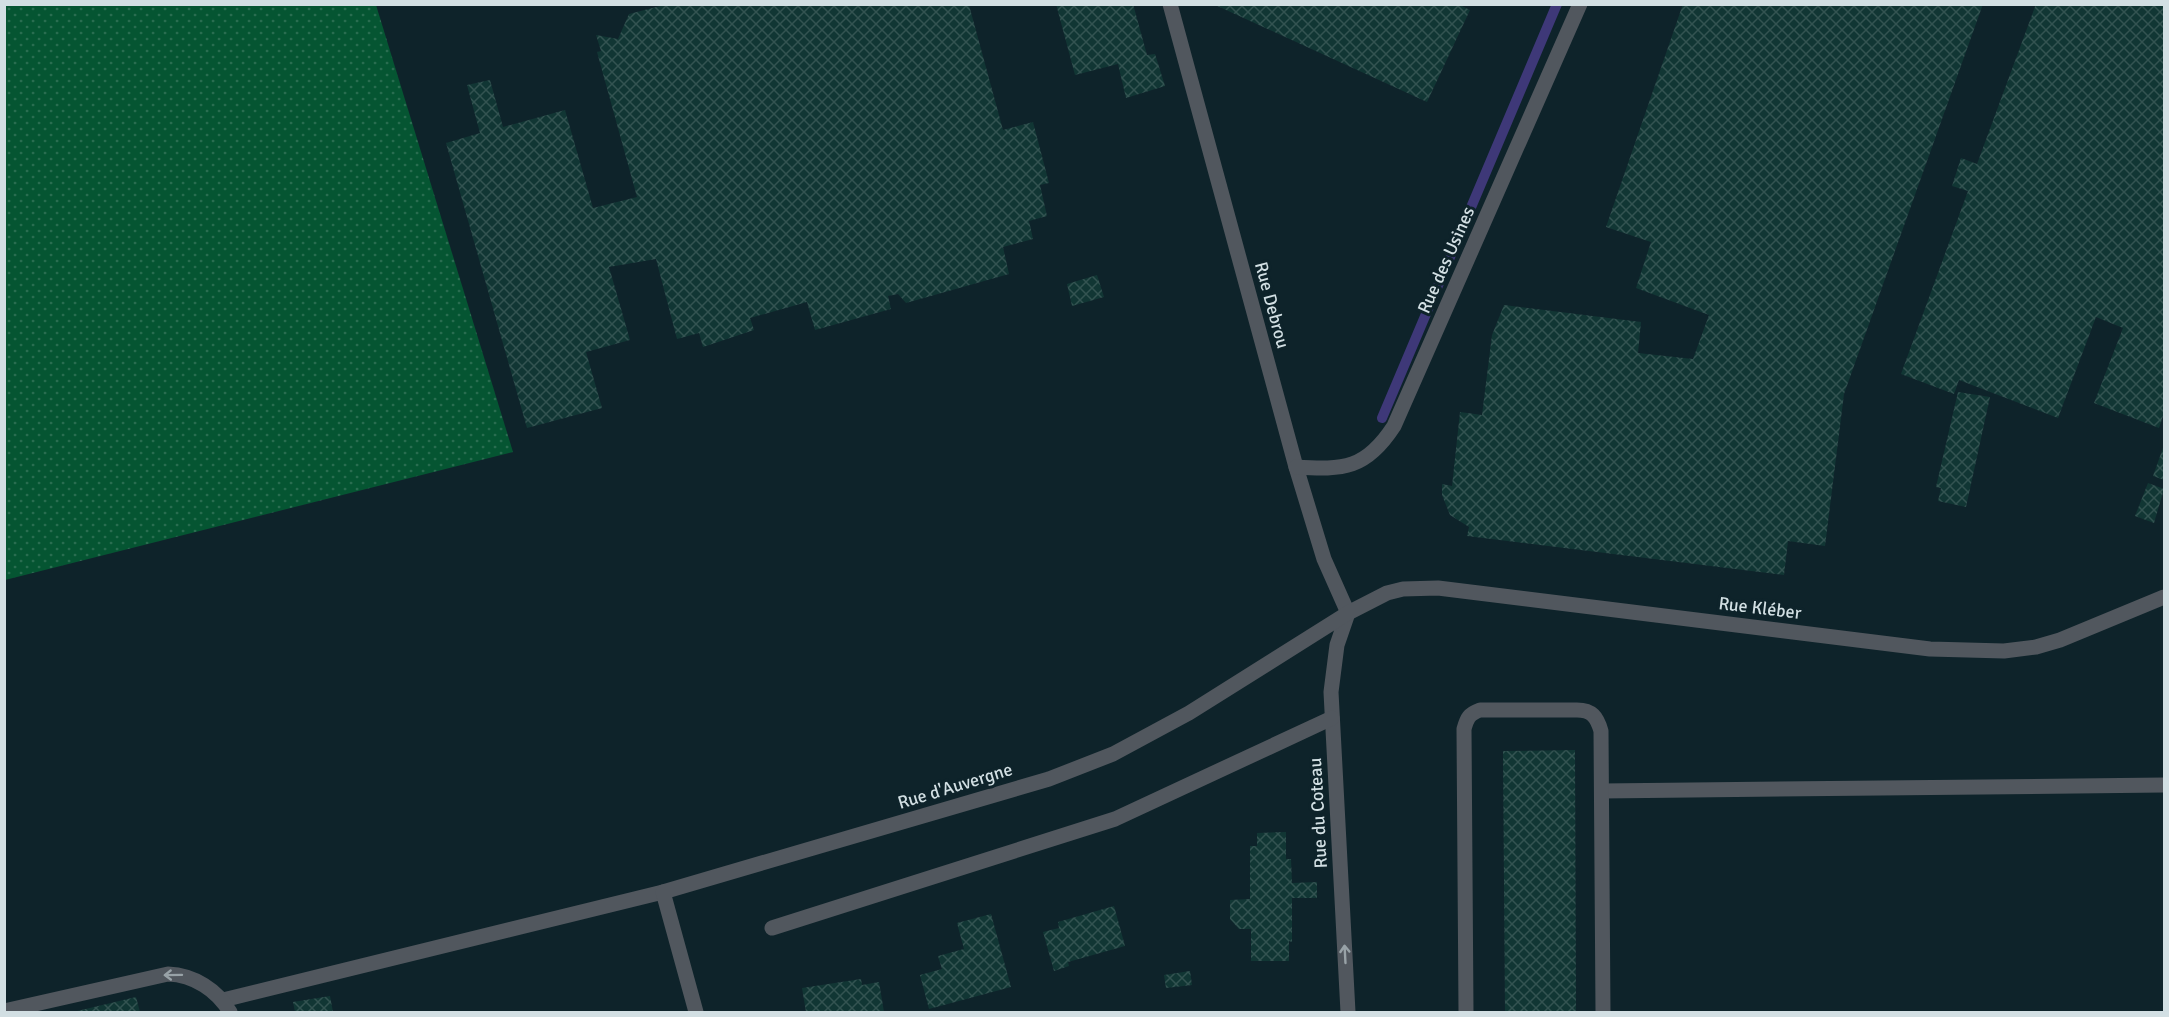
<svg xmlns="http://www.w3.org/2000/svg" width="2169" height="1017" font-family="Signika,sans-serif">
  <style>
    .grass { fill: url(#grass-dots) }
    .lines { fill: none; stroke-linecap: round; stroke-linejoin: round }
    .stream { stroke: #3e3878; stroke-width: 10 }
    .building { fill: url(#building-cross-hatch) }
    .service { stroke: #51575e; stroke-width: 15 }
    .minor { stroke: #51575e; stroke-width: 15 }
    .oneway { stroke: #98a2a7 }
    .labels { text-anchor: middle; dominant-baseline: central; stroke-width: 6; stroke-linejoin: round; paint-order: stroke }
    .street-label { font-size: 18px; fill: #d2dfe3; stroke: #0e232a }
  </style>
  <defs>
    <pattern id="grass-dots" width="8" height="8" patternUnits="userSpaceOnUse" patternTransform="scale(1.5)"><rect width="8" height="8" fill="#055532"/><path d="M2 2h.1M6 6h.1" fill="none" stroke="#296d50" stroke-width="1.8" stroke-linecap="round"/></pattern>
    <pattern id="building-cross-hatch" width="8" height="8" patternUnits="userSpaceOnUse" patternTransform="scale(1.5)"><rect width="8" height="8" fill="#113634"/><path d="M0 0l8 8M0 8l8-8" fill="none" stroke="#335351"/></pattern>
  </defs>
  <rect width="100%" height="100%" fill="#0e232a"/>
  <!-- grass -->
  <polygon class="grass" points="5,4 376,5 513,452 5,580"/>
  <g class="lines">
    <!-- stream -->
    <polyline class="stream" points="1382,418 1557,4"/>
  </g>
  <!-- building -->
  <g class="building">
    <polygon points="1056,4 1133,4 1147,55 1155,54 1165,86 1126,98 1118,64 1075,75"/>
    <polygon points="1213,4 1458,4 1470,10 1427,102"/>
    <polygon points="1683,4 1983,4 1844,394 1825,546 1788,541 1784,575 1467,536 1469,527 1450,515 1442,495 1442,484 1452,486 1460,412 1482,415 1492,335 1504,305 1641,322 1638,353 1693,359 1709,315 1636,288 1651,242 1606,227"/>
    <polygon points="2036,4 2164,4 2164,413 2159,428 2094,403 2123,328 2096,317 2058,418 1959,380 1954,394 1901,374 1968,191 1952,186 1961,158 1977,164"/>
    <polygon points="664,5 969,5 1003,130 1033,122 1049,183 1040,185 1047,216 1029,221 1033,239 1003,247 1009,274 906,303 898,294 888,296 891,309 815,330 807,302 750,318 754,330 703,347 699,333 677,339 656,259 609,267 630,340 586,352 602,408 527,428 446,143 480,133 467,85 490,80 503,127 565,110 593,208 637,197 597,52 601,51 596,35 618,39 629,14"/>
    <polygon points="1097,275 1104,297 1072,306 1067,284"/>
    <polygon points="1958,392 1990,397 1966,507 1938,501 1941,488 1936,487"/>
    <polygon points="2164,445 2164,480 2153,476"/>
    <polygon points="2148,483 2164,489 2154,523 2135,516"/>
    <polygon points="1575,750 1576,1012 1505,1012 1503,751"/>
    <polygon points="1286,832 1286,859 1291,859 1292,883 1317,882 1317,898 1292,898 1292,942 1289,941 1289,961 1251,961 1251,929 1239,929 1230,919 1230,900 1250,899 1250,846 1257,846 1257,833"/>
    <polygon points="1114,906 1125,946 1068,962 1069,966 1054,971 1043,932 1059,928 1058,922"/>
    <polygon points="991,914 1011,987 929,1009 920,975 942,969 938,956 964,949 957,923"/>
    <polygon points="1190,971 1192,985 1166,988 1164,975"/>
    <polygon points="861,979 862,985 879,982 884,1012 806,1012 802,988"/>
    <polygon points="330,996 333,1012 295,1012 293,1002"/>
    <polygon points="136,997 140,1012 73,1012"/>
  </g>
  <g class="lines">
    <!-- service -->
    <g class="service">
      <polyline points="1602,791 2164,785"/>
      <polyline points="223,1000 663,892"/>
      <path d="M4,1011L168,974C194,975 217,990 230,1012"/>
      <path d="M1466,1012L1464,729C1467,718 1469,714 1480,710H1577C1592,710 1597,717 1601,731L1603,1012"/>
    </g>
    <!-- minor -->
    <g class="minor">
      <polyline points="1170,4 1296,467 1324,559 1348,613"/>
      <path d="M1296,467C1344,470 1366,469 1394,426L1580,4"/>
      <polyline points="1348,613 1337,645 1331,692 1348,1012"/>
      <polyline points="772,928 1115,819 1332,718"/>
      <polyline points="696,1012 663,892 1049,779 1113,754 1189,713 1348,613 1387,593 1403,589 1438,588 1930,649 2004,651 2036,647 2060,640 2164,597"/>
    </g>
  </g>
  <!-- one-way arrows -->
  <defs><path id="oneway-shaft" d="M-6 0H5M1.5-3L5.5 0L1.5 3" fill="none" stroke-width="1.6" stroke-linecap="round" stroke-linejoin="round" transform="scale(1.5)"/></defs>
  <g class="oneway">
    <use href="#oneway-shaft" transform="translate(1345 954) rotate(-93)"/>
    <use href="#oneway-shaft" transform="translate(173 975) rotate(179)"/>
  </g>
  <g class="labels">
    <!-- street labels -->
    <g class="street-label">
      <text transform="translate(1446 260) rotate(-66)">Rue des Usines</text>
      <text transform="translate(1272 305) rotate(75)">Rue Debrou</text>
      <text transform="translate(1760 608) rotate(7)">Rue Kléber</text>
      <text transform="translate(955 786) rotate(-17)">Rue d'Auvergne</text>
      <text transform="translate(1318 813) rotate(-93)">Rue du Coteau</text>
    </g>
  </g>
  <!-- border -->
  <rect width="2169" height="1017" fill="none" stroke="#d2dfe3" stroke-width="12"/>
</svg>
